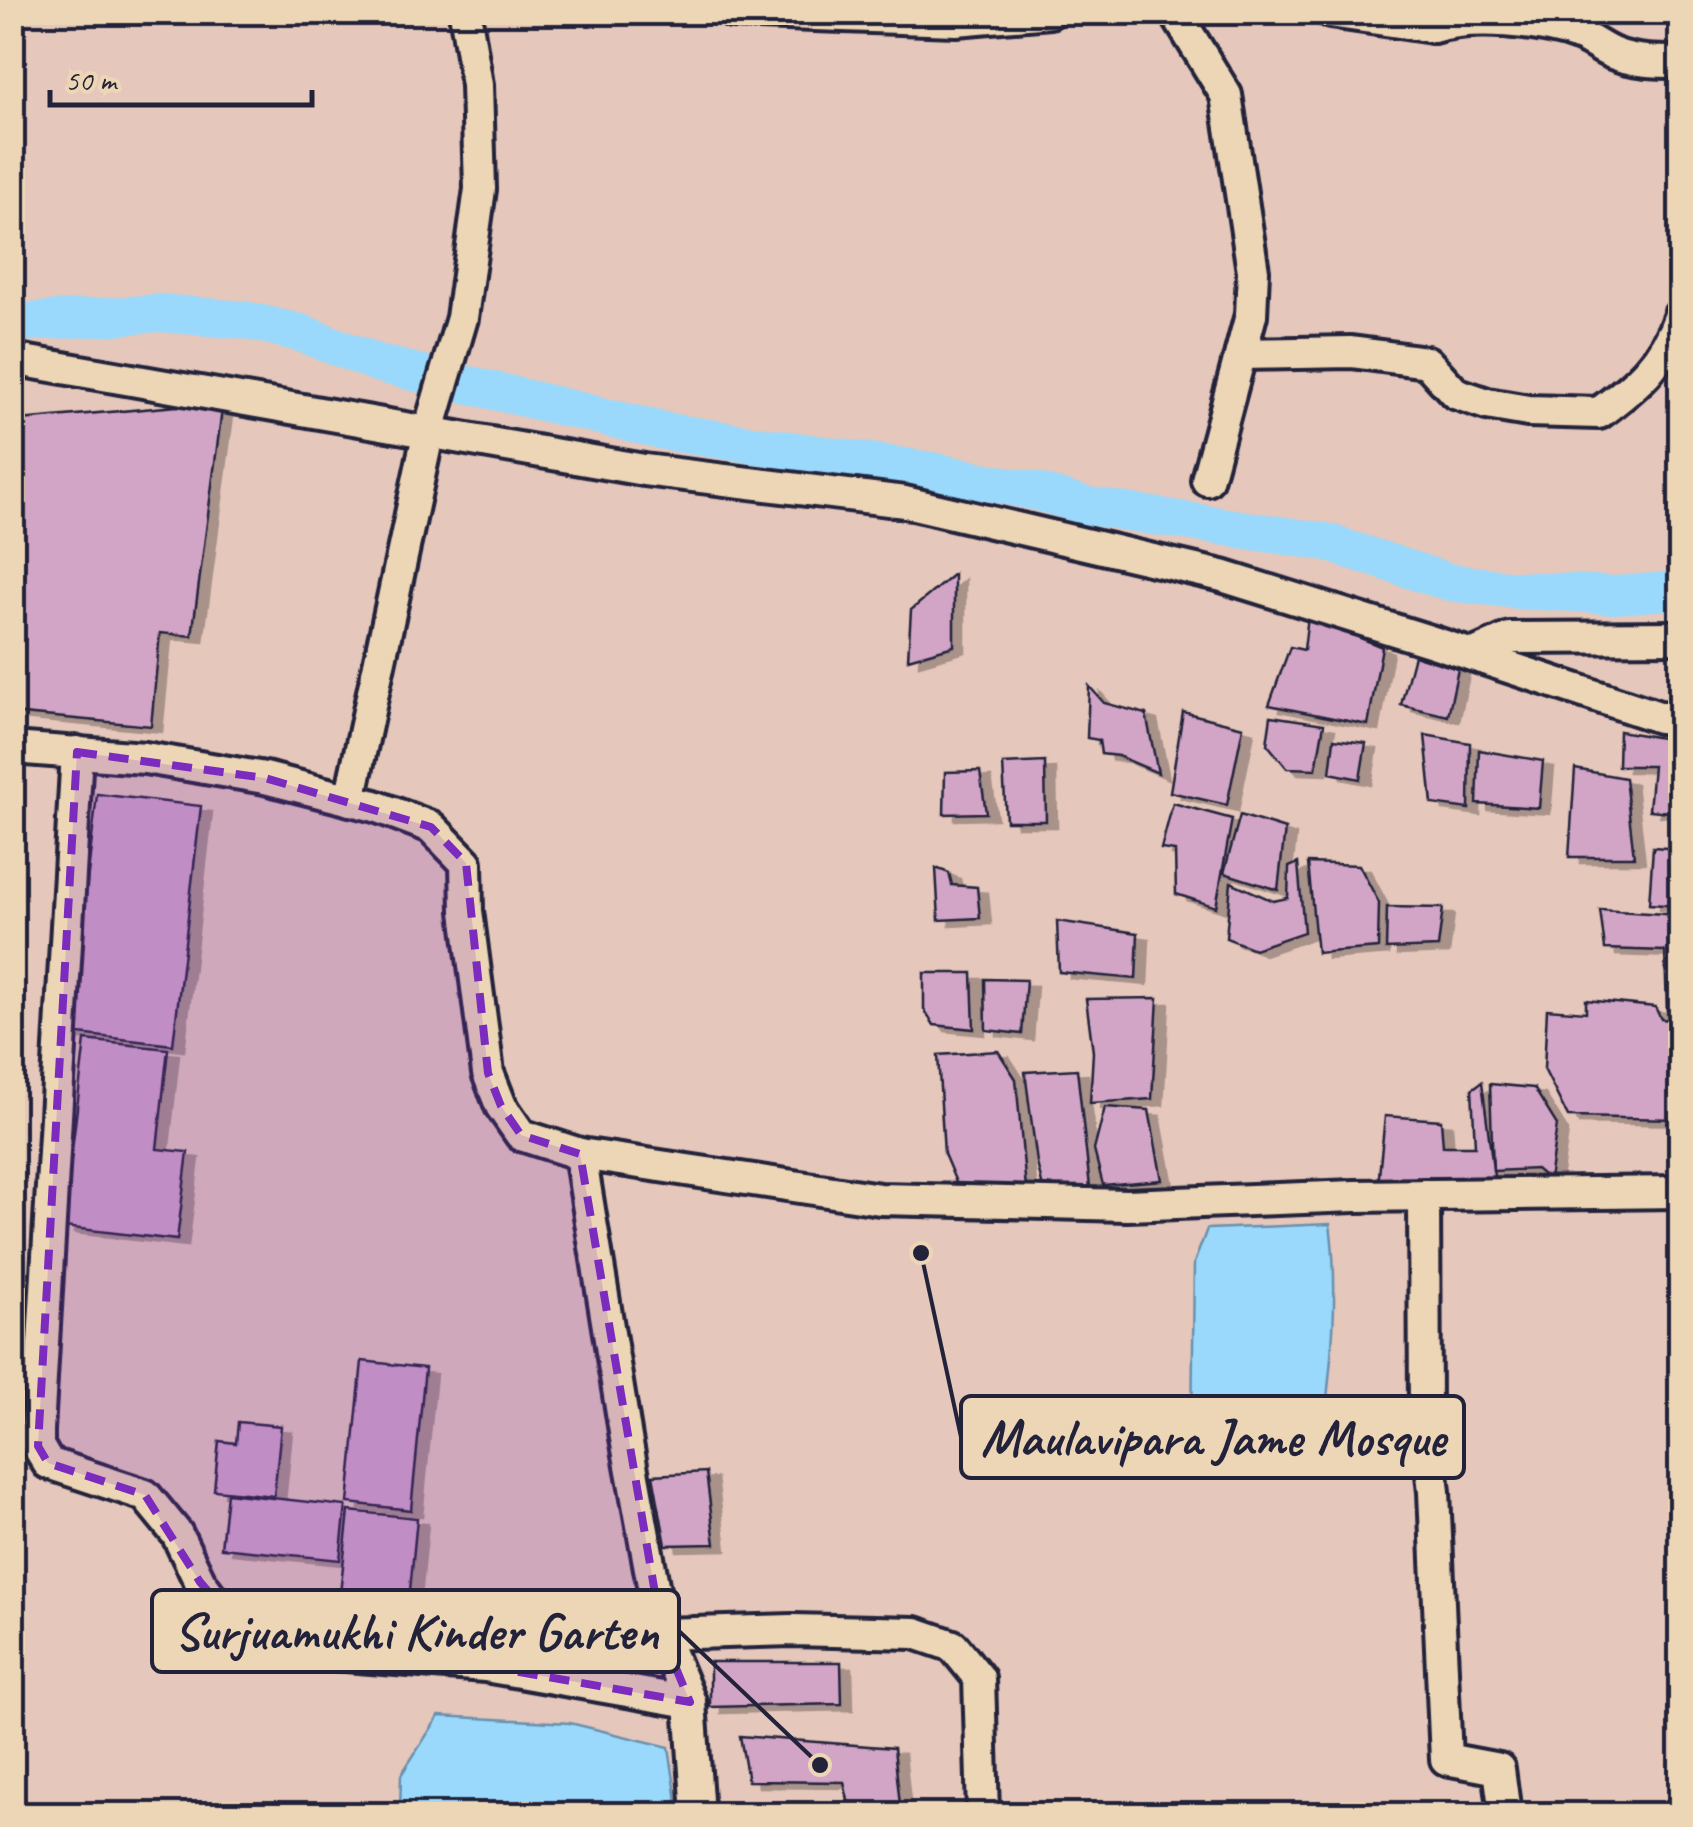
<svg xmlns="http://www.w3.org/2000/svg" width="1693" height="1827" font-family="Caveat,sans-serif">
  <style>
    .water { fill: #9ad9fb; stroke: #6a90ae; stroke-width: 2.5 }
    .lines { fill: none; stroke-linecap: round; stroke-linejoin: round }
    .canal { stroke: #9ad9fb; stroke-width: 38 }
    .building { fill: #d2a5c7; stroke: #22223b; stroke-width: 2.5; filter: url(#shadow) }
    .street-casing { stroke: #22223b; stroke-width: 38 }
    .street { stroke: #edd6b6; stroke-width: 30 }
    .marked { fill: #7b2cbf; fill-opacity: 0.2; stroke: #7b2cbf; stroke-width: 8; stroke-dasharray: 20 12; stroke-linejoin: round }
    .leader { fill: none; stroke: #22223b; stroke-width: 4 }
    .callout-dot { fill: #22223b; stroke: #edd6b6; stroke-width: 4 }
    .callout { fill: #edd6b6; stroke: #22223b; stroke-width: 4 }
    .callout-label { font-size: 52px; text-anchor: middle; font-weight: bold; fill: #22223b }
  </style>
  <defs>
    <filter id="shadow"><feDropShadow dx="11" dy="6" stdDeviation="0" flood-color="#0004"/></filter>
  </defs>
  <rect width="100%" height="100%" fill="#e5c7bb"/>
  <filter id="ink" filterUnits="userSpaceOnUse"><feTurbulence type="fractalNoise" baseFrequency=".01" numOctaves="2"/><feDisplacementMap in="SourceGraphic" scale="20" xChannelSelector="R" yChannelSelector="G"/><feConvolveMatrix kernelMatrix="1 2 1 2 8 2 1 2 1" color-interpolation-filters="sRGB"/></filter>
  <g filter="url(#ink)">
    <!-- water -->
    <g class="water">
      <path d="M1330,1224C1340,1299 1330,1371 1322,1445L1301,1463L1281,1464L1209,1454L1192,1433L1194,1263L1207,1229Z"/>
      <polygon points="439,1716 570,1723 669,1747 679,1814 400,1814 401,1775"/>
    </g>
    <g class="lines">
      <!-- canal -->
      <polyline class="canal" points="12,323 160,313 244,320 301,333 380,364 669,432 931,471 1034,491 1087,506 1326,542 1448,582 1517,590 1614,595 1680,590"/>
    </g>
    <!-- building -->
    <g class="building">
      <polygon points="223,402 192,636 160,633 151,726 12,713 12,500 20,420"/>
      <polygon points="954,574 954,646 908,659 911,610"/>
      <polygon points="1308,616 1382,647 1368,725 1269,705 1290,647 1304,650"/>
      <polygon points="1414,655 1458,669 1448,716 1401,705"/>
      <polygon points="1089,686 1104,703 1146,714 1158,773 1118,756 1101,754 1099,740 1087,738"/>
      <polygon points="1183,712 1243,727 1227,805 1170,792"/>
      <polygon points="1271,716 1324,724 1316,769 1287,768 1267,744"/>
      <polygon points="1619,731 1680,741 1680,813 1649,810 1653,766 1618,766"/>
      <polygon points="1425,735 1470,743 1469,809 1432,804"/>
      <polygon points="1334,739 1366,743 1360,779 1330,773"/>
      <polygon points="1479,750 1543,761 1539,808 1477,804"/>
      <polygon points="1045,762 1046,821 1006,821 1003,764"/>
      <polygon points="1575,769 1625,778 1634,857 1569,857"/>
      <polygon points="980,771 986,813 944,814 945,772"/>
      <polygon points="97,794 201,806 173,1045 70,1033"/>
      <polygon points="1173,803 1232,819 1216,907 1176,894 1175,851 1161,849"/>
      <polygon points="1240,815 1285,829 1278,890 1224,873"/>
      <polygon points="1653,847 1680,849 1680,906 1649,904"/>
      <polygon points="1298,863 1304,932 1254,949 1226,938 1231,882 1273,901 1288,898 1289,867"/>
      <polygon points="1308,863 1359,865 1379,903 1378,948 1317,953"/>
      <polygon points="936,868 949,873 952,885 977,887 980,918 939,920"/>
      <polygon points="1387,907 1443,908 1438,947 1386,949"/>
      <polygon points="1600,910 1680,915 1680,1011 1667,1010 1665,951 1605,949"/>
      <polygon points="1057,921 1138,933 1136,979 1059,972"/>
      <polygon points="924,973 972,973 974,1029 934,1025 924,1009"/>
      <polygon points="985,979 1026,980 1022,1034 986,1030"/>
      <polygon points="1158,998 1152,1099 1090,1103 1093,1052 1086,999"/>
      <polygon points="1586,1000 1655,1007 1661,1019 1680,1021 1680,1119 1568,1117 1544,1069 1547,1009 1586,1012"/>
      <polygon points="85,1040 168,1049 157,1149 188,1152 177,1240 63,1227"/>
      <polygon points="998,1051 1016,1079 1026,1189 958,1187 944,1154 938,1055"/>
      <polygon points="1077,1069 1090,1187 1043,1188 1037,1163 1025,1072"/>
      <polygon points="1482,1082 1495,1184 1378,1186 1385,1116 1441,1120 1443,1146 1475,1146 1472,1089"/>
      <polygon points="1490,1084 1534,1088 1557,1125 1549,1180 1536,1169 1493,1171"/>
      <polygon points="1105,1107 1149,1110 1162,1180 1103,1185 1094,1150"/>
      <polygon points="362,1361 425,1368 411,1510 348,1503"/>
      <polygon points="238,1422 281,1426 274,1496 214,1490 219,1441 236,1443"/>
      <polygon points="706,1472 715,1544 666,1545 653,1475"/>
      <polygon points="227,1493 346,1506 340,1560 221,1548"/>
      <polygon points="349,1511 417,1518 408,1611 339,1603"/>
      <polygon points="710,1662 841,1662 842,1704 710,1707"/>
      <polygon points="740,1736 894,1748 901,1814 851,1814 844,1782 748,1781"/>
    </g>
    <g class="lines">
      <!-- street casing -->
      <g class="street-casing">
        <g id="street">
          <polyline points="732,12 956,20 1050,12"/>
          <polyline points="1175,12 1226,95 1253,271 1251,315 1207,480"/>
          <polyline points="1330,12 1433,27 1437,12"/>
          <path d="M1433,27C1473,15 1539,21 1578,35C1590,39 1600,48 1612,53C1634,62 1657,62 1680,62"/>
          <path d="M1241,354L1351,352L1427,362L1455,393L1487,404L1528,411L1599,413C1638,384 1664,362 1680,315"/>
          <polyline points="12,359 644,470 905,502 1222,576 1433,642 1659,717 1680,718"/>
          <polyline points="1472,655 1510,638 1680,637"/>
          <polyline points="12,748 145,758 265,778 375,806 431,827 466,863 467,911 488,1073 501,1106 521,1135 580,1154 880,1199 1127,1205 1355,1196 1680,1192"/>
          <polyline points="77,752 38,1430 38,1446 48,1463 145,1495 177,1534 200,1582 226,1617 248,1637 283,1650 485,1666 690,1702"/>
          <polyline points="350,800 429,430 462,318 480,189 477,85 465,12"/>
          <polyline points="580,1154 626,1438 662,1634 690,1702 698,1814"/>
          <polyline points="1424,1195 1425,1411 1434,1492 1446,1759 1499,1769 1505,1814"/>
          <polyline points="662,1634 792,1630 915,1633 953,1646 979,1678 983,1814"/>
        </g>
      </g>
      <!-- street -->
      <use href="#street" class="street"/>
    </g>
  </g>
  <!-- marked area -->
  <path class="marked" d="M77,752L265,778L431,827L466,863L488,1073L501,1106L521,1135L580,1154L662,1634L690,1702L485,1666L283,1650L248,1637L200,1582L145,1495L48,1463L38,1446Z"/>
  <!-- callouts -->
  <path class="leader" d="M921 1253L961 1437M820 1765L679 1631"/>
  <g class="callout-dot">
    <circle cx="921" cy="1253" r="10"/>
    <circle cx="820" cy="1765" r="10"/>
  </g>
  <g class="callout">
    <rect x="961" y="1396" width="503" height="82" rx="10"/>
    <rect x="152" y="1590" width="527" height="82" rx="10"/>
  </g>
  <g class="callout-label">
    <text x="1213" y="1455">Maulavipara Jame Mosque</text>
    <text x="416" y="1649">Surjuamukhi Kinder Garten</text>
  </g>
  <!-- margin -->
  <rect width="1693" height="1827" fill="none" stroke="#edd6b6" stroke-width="50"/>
  <rect x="25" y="25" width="1643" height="1777" fill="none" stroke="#22223b" stroke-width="4" filter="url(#ink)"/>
  <!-- scale -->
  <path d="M50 90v15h262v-15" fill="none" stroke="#22223b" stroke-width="5"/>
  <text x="65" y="90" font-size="30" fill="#22223b" stroke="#edd6b6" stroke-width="8" paint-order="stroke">50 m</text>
</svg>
